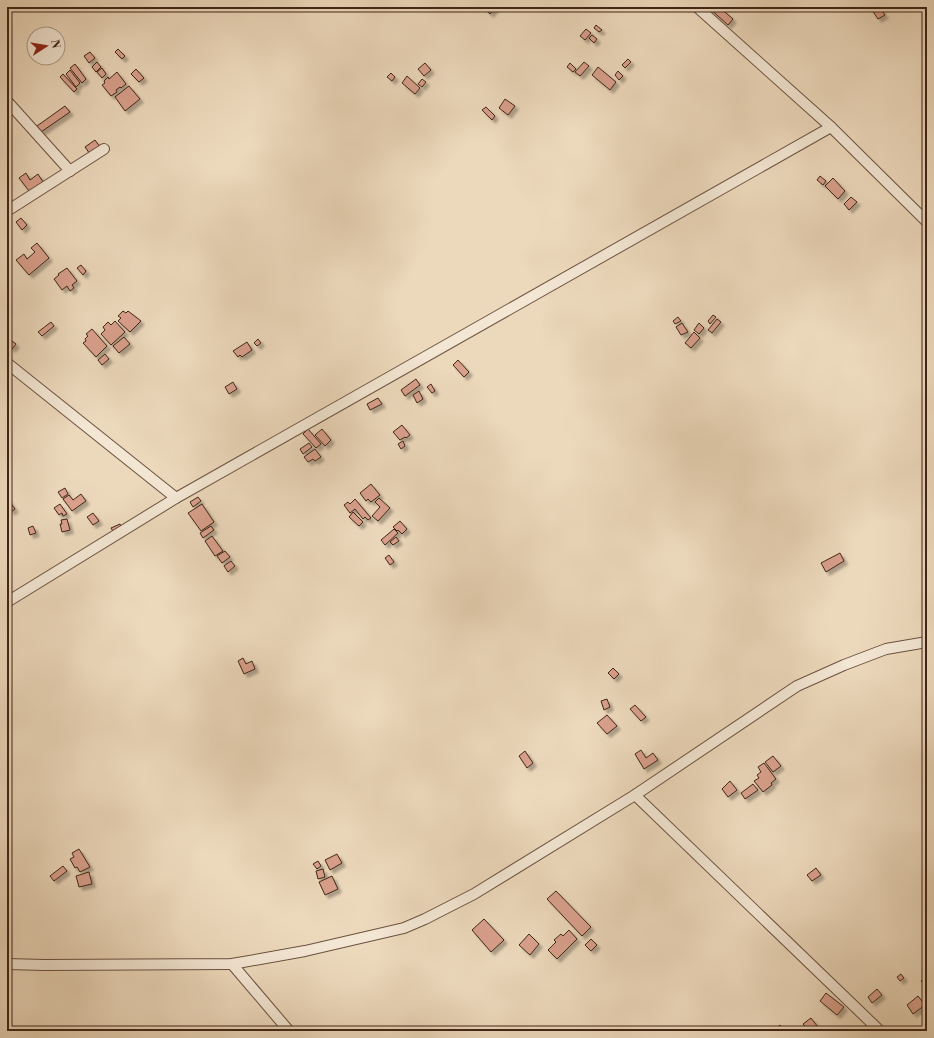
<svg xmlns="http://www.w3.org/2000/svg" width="934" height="1038" font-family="'Libre Bodoni',serif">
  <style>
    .building { fill: #d9a08c; stroke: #402517; filter: url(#shadow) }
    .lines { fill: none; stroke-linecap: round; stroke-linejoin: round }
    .minor-casing { stroke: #6b5240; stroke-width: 12 }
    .minor { stroke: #f3e6d3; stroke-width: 10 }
  </style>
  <defs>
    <filter id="shadow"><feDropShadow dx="3.5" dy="3.5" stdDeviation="1" flood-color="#0004"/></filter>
  </defs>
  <rect width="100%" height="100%" fill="#ecd8bb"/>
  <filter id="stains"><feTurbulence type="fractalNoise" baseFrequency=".005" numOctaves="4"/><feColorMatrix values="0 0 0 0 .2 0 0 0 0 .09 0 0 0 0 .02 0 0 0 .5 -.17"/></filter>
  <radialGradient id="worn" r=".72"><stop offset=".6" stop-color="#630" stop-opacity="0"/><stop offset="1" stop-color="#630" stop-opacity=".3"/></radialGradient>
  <!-- building -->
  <g class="building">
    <polygon points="483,7 496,7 490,14"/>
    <polygon points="708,7 719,7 733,19 728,25"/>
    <polygon points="870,7 879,7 885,15 878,19"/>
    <polygon points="596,25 602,30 599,32 594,28"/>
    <polygon points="586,29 591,33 585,40 580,36"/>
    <polygon points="592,35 597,39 594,43 589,38"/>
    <polygon points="118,49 125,56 122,59 115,52"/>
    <polygon points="90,52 95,58 89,63 84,56"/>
    <polygon points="628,59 631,62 625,68 622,65"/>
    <polygon points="97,62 101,67 96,72 92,67"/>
    <polygon points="584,62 589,66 580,76 575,72"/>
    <polygon points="425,63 431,70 424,76 418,69"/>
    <polygon points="570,63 576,69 573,72 567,67"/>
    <polygon points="75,64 86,79 82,83 70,68"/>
    <polygon points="598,67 616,82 610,90 592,75"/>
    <polygon points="102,68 106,74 102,78 97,72"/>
    <polygon points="136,69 144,78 139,82 131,74"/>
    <polygon points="70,70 80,83 76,87 66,74"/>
    <polygon points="618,71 623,76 619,80 615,75"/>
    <polygon points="117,72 126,84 121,88 120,87 116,90 117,92 111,96 102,85 105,83 104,81 108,77 109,79"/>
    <polygon points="391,73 395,77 392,81 387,77"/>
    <polygon points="63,74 77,89 74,92 60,77"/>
    <polygon points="407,76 420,88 415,94 402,83"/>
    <polygon points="422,79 426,82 422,87 418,84"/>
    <polygon points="129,86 140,99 125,111 115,97"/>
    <polygon points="505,99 515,106 508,115 499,108"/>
    <polygon points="65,106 70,112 41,132 37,126"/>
    <polygon points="486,107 495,116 492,120 482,110"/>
    <polygon points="95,140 100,147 90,154 85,147"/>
    <polygon points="26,173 30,180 38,174 43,182 29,191 19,178"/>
    <polygon points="820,176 826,181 823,185 817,180"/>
    <polygon points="833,178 845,191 838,199 825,186"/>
    <polygon points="851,197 857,202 849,210 844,204"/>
    <polygon points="21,218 27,225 22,230 16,222"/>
    <polygon points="37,243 49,258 29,275 16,260 24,254 27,259 35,252 31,248"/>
    <polygon points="81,265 86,271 83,275 77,268"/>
    <polygon points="67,268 77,281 72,285 74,288 70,291 67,286 62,290 54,279 59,275 58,274"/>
    <polygon points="123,311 126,313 128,311 141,321 130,332 118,321 121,318 118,316"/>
    <polygon points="713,315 716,317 710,324 708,321"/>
    <polygon points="678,317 681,321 675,324 673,321"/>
    <polygon points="717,319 721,322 712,333 708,330"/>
    <polygon points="115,321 125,332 111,345 101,334 105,330 103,327 108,322 111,325"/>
    <polygon points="51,322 54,326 42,336 38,332"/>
    <polygon points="682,323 688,332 681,335 676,327"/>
    <polygon points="699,323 704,328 699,334 694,330"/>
    <polygon points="92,329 107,346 96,357 83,343 86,341 85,339 88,336 86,334"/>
    <polygon points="694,332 700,338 691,348 685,343"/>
    <polygon points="124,337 130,344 119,353 113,346"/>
    <polygon points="8,338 16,344 12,349 7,345 7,339"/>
    <polygon points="258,339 261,343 257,346 254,343"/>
    <polygon points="247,342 252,350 242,357 240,355 238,357 233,351"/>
    <polygon points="105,354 109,359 102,365 98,360"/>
    <polygon points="458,360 469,372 464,377 453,365"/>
    <polygon points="416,379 420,385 405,396 401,390"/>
    <polygon points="233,382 237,389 229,394 225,387"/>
    <polygon points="431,384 435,391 432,393 427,387"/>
    <polygon points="419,391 423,399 417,403 413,395"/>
    <polygon points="378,398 382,404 370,410 367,404"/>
    <polygon points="402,425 410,435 406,438 405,437 400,440 393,432"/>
    <polygon points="308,429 321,444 316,448 303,434"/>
    <polygon points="322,429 331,440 325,446 315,435"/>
    <polygon points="403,441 405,446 401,449 398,444"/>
    <polygon points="309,443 312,447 303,454 300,449"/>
    <polygon points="315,449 321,457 315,461 313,459 308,462 304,457"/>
    <polygon points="371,484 380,495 371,502 368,499 366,501 360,493"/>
    <polygon points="65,488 68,494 62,498 58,492"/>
    <polygon points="81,494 86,501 72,511 63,499 69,495 73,500"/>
    <polygon points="198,497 201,501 193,507 190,502"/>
    <polygon points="7,498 15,509 11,512 7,506"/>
    <polygon points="379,498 390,508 378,521 372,516 380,507 375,502"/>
    <polygon points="355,499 371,518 368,520 365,517 363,519 355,509 350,513 344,505 348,502 350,504"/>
    <polygon points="60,504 67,514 63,516 62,513 59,515 54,508"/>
    <polygon points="202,504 214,522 201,531 188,513"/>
    <polygon points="353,512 363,522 359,526 349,517"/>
    <polygon points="93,513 99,521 93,525 87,517"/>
    <polygon points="67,519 70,530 62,532 60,524 62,524 61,520"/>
    <polygon points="400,521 407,529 402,534 398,530 397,531 393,527"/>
    <polygon points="120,524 122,529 114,533 111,528"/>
    <polygon points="33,526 36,533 30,535 28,528"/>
    <polygon points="211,526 214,530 203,538 200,533"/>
    <polygon points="394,529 398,533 385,545 381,540"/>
    <polygon points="212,536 223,551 215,556 205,541"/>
    <polygon points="396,537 399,541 393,545 390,542"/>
    <polygon points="225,551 230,557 222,563 217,556"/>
    <polygon points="840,553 844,561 826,572 821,563"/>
    <polygon points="389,555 394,562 390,565 385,558"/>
    <polygon points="231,561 235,566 228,572 224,566"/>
    <polygon points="243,658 246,664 252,661 255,669 244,674 238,661"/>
    <polygon points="613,668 619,674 614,679 608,673"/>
    <polygon points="607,699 610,707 604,710 601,701"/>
    <polygon points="635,705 646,717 641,721 630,709"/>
    <polygon points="607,715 617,726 607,734 597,723"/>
    <polygon points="641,750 646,758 653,753 658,760 644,769 635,754"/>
    <polygon points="525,751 533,763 527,768 519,756"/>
    <polygon points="773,756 781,766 773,772 765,762"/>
    <polygon points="764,763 776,779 771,783 772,785 763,792 754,781 759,778 757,775 761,772 758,767"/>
    <polygon points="730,781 737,790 728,797 722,789"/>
    <polygon points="753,784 758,790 745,799 741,793"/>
    <polygon points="79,849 90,867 80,872 77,867 75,868 70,859 74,857 72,853"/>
    <polygon points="337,854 342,863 330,870 325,860"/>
    <polygon points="318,861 321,866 317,869 313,864"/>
    <polygon points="63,866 67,871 54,881 50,876"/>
    <polygon points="816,868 821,875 812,881 807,875"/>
    <polygon points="323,869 325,877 318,879 316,871"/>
    <polygon points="89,872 92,884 79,887 76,876"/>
    <polygon points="332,876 338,889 325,895 319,882"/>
    <polygon points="556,891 591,927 582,936 547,899"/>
    <polygon points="484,919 504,940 491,952 472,930"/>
    <polygon points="569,930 577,939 557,959 548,950 556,942 554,940 561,934 563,936"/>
    <polygon points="529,934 539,944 530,955 519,945"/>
    <polygon points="591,939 597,945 591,951 585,945"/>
    <polygon points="901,974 904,978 900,981 897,977"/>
    <polygon points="927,976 927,988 921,981"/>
    <polygon points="877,989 882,995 872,1003 868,997"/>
    <polygon points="826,993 844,1007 837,1015 820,1001"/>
    <polygon points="918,996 925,1005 913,1014 907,1005"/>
    <polygon points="811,1018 818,1027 813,1031 809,1031 803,1024"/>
    <polygon points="780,1025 786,1031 773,1031"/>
  </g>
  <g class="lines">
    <!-- minor casing -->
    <g class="minor-casing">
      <g id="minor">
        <polyline points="697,7 831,127 927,222"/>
        <polyline points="7,101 70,171"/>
        <polyline points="7,211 104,149"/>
        <polyline points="7,363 176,498"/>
        <polyline points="7,602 176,498 831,127"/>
        <polyline points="635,795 880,1031"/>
        <polyline points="7,964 44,965 232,964 305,951 404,928 425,919 474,894 635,795 797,686 844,665 886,649 927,642"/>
        <polyline points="232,964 289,1031"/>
      </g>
    </g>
    <!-- minor -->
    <use href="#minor" class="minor"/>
  </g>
  <!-- margin -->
  <rect width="934" height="1038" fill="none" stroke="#ecd8bb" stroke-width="24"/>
  <rect x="8" y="8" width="918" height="1022" fill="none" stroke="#402517" stroke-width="2"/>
  <rect x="12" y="12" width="910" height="1014" fill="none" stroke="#402517"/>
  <!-- north arrow -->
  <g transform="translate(46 46) rotate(78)"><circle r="19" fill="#f3e6d3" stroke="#ab9988"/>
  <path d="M0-3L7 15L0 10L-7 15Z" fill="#8f2418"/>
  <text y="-6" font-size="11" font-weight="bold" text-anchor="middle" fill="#402517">N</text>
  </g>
  <rect width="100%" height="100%" filter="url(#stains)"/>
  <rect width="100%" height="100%" fill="url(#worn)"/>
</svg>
